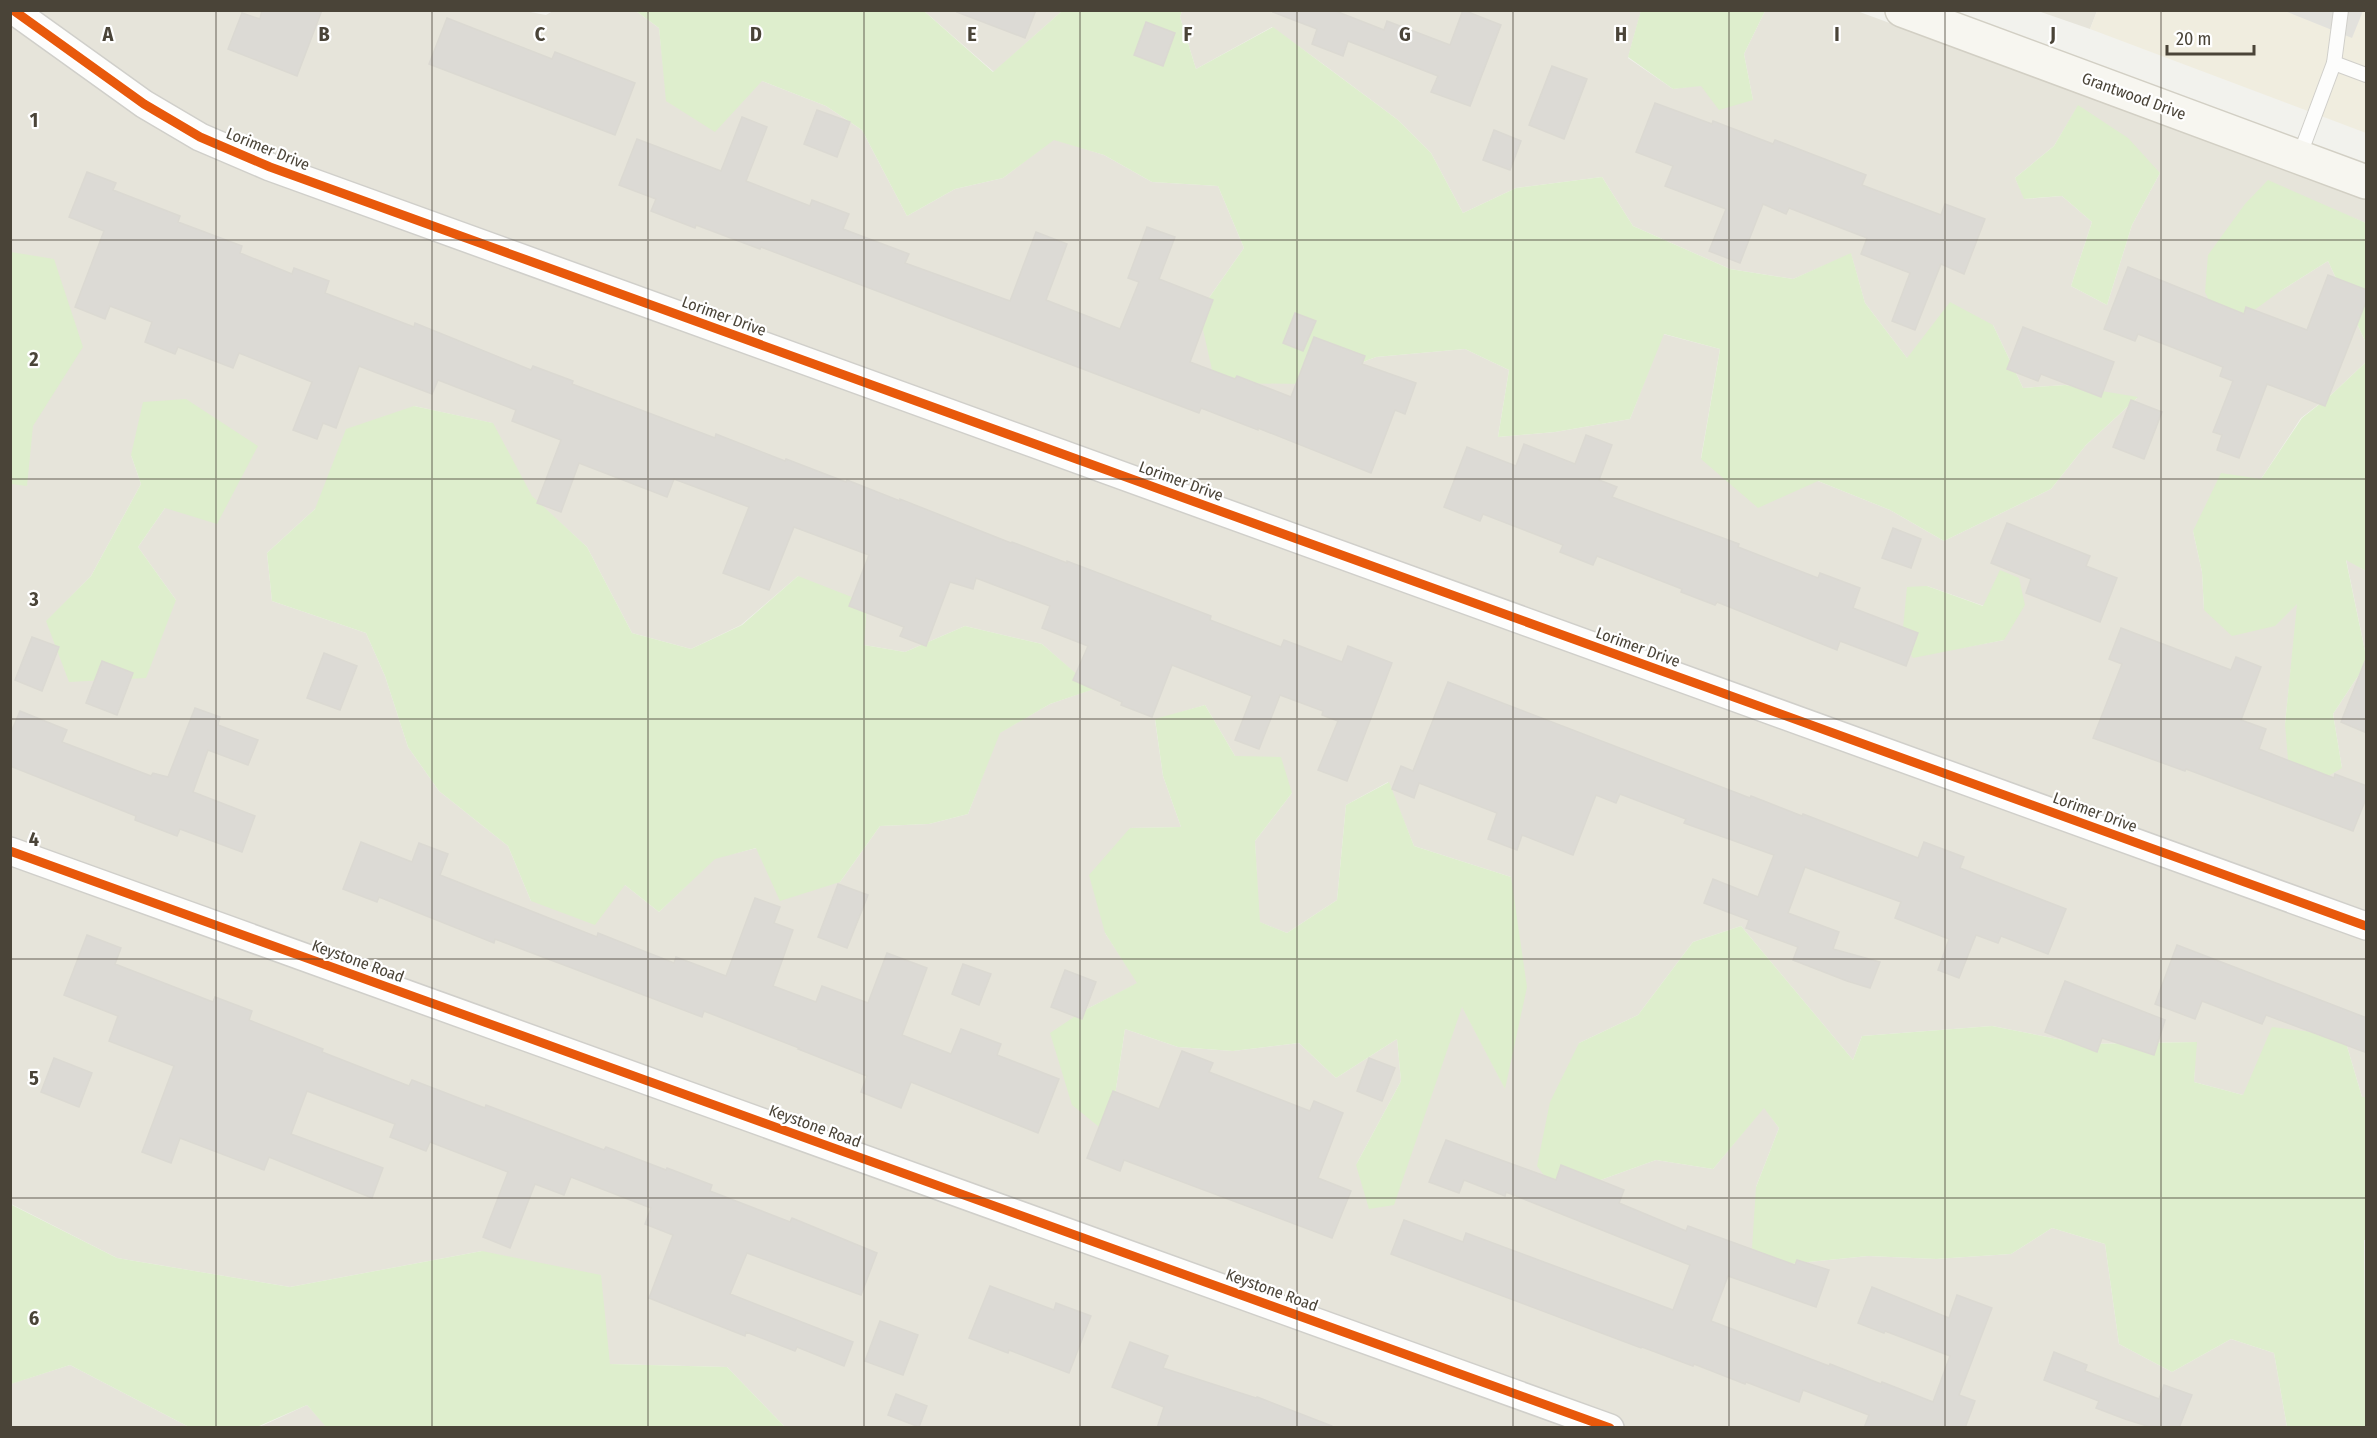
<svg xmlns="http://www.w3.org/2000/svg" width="2377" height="1438" font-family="'Fira Sans Condensed',sans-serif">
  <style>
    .residential { fill: #e6e4da; fill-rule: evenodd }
    .education { fill: #f0eddf }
    .green { fill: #deeecd }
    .parking { fill: #e2e1dc }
    .building { fill: #dcdad5; stroke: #dbd9d2; stroke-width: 1.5 }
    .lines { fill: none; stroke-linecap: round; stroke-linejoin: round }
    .lane-casing { stroke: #d0cfca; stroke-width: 16 }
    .street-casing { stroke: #d0cfca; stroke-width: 30 }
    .secondary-casing { stroke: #d2cfc4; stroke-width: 36 }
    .lane { stroke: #fdfdfc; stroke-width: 14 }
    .street { stroke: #fdfdfc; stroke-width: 27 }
    .secondary { stroke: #f7f6f0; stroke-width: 33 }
    .cycleway-casing { stroke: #fff; stroke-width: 13 }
    .cycleway { stroke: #e8590c; stroke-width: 9 }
    .grid { fill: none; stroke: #4a4438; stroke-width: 1.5; stroke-opacity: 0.55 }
    .labels { text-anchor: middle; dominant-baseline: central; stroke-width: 4.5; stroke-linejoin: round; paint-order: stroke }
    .street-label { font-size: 16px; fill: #4a4438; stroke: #fff }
    .grid-label { font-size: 20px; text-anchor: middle; font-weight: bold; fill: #4a4438; stroke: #fff; stroke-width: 4.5; stroke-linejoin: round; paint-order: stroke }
  </style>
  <rect width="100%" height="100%" fill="#f2f2ed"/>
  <!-- residential -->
  <g class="residential">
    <path d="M520,10L546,15L553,11H636L659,28L667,101L762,81L826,106L862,130L907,216L955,189L1003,178L1054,139L1104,155L1152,182L1218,186L1244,248L1199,312L1305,384L1376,357L1465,349L1509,370L1498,437L1555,432L1630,419L1663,334L1720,349L1701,458L1818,481L1890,510L1944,541L2051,489L2086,445L2137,398L2065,385L2023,388L1993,325L1907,358L1865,303L1851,254L1793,279L1730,269L1633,226L1602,177L1516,188L1463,213L1431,153L1398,120L1323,64L1272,27L1196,69L1180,17L1182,11H1641L1628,58L1673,89L1701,85L1753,100L1744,54L1765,11H1857L2366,198V223L2336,211L2279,292L2328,261L2366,343V362L2331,395L2301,418L2261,479L2193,531L2202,572L2204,610L2298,603L2285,724L2342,768L2333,714L2366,664V1097H2362L2344,1036L2243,1095L2194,1082L2196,1042L2083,1044L1992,1026L1862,1036L1853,1060L1741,926L1693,942L1638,1015L1579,1043L1559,1195L1656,1160L1713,1169L1764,1107L1779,1128L1756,1187L1778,1265L1868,1256L1936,1259L2011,1254L2052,1228L2105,1244L2119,1344L2172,1372L2231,1339L2274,1353L2287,1427H785L727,1367L610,1364L482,1251L290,1287L117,1258L11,1204L10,11ZM2078,106L2160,173L2132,225L2107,305L2071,286L2092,222L2062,196L2025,199L2015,178L2054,146ZM414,406L492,423L532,497L587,547L632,633L691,649L741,625L798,576L864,645L905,652L965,626L1042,644L1093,689L1050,704L999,733L968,814L929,824L880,826L840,882L757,848L715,858L659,912L625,885L531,901L508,846L439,791L408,747L385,676L366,633L272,601L267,553L315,509ZM131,455L165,508L138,547L176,600L47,621L91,576L141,484ZM2001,570L2004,640L1961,648L1927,586L1984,606ZM1205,705L1235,756L1292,793L1255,841L1259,922L1287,933L1337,900L1346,805L1388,782L1414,846L1511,877L1505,1088L1462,1006L1356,1165L1401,1081L1397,1039L1336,1078L1299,1043L1233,1051L1178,1047L1125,1029L1109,1134L1083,1011L1138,983L1105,933L1130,828L1181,827L1163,776L1155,720Z"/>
    <polygon points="924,11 1062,11 994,72"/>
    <polygon points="2038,11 2097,11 2090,29"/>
    <polygon points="2346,559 2366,571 2366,656"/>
    <polygon points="70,1365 189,1427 11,1427 10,1384"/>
    <polygon points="307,1405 327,1427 257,1428"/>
  </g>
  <!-- education -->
  <polygon class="education" points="2097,11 2366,11 2366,133 2090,29"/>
  <!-- green -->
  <g class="green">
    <polygon points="1641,10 1765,11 1744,54 1753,100 1719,110 1701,86 1673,89 1628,57"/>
    <polygon points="636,11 924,11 993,72 1062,11 1182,11 1180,17 1196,69 1273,27 1398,120 1431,153 1463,213 1516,188 1602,177 1633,226 1730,269 1793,279 1851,253 1865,303 1907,358 1950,302 1993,325 2023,388 2065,385 2138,397 2086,445 2051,489 1944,541 1890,510 1818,481 1758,508 1701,459 1720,349 1664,334 1630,419 1555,432 1498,437 1509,370 1465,349 1376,357 1305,384 1215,383 1199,312 1244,248 1218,186 1152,182 1104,155 1054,140 1003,178 955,189 907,216 862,130 826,106 762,81 715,132 666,101 659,28"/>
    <polygon points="2078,105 2128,138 2160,173 2132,225 2107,305 2071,286 2092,222 2062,196 2024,199 2015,178 2054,146"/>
    <polygon points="2268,180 2366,223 2366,343 2328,261 2279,292 2224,332 2205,292 2208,255 2245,204"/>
    <polygon points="11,252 54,259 83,347 33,426 27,486 11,484"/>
    <polygon points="2366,362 2366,571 2346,560 2366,656 2366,664 2333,714 2342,768 2318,782 2289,772 2285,724 2297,604 2275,626 2232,636 2204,610 2202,572 2193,531 2221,473 2261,479 2302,418 2331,395"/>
    <polygon points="186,399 258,446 217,524 165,508 138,547 176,600 146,678 69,682 46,621 91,576 141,484 131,455 143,402"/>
    <polygon points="414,406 493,423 532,496 587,547 632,633 691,649 742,625 798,576 867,603 864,645 905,652 965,626 1042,644 1094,689 1050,704 1000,733 968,814 929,824 880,826 840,882 780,901 756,848 715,859 659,912 625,885 595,925 531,901 508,846 439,791 408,747 385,676 366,633 272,601 267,553 315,509 346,429"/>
    <polygon points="2000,570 2019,578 2025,605 2004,640 1913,658 1902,638 1907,587 1927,586 1983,606"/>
    <polygon points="1205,705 1235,756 1281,757 1292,793 1255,841 1260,922 1287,933 1337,900 1346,805 1389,782 1414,846 1511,877 1527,987 1505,1089 1462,1007 1394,1205 1369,1209 1356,1165 1401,1081 1397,1039 1336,1078 1299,1043 1233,1051 1178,1047 1125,1029 1109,1135 1072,1105 1050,1033 1083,1011 1137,983 1105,933 1089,875 1130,828 1181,827 1163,776 1155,719"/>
    <polygon points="1741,926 1853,1060 1862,1036 1992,1026 2083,1044 2197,1042 2194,1082 2243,1095 2272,1027 2344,1036 2362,1097 2366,1097 2366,1240 2364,1240 2366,1427 2287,1427 2274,1353 2231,1339 2172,1372 2119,1344 2105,1244 2052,1228 2011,1254 1936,1259 1868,1256 1779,1265 1752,1248 1756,1187 1779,1128 1764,1108 1713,1169 1656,1160 1559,1195 1537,1166 1550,1102 1579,1043 1638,1015 1693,942"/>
    <polygon points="10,1204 117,1258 290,1287 482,1251 601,1275 610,1364 727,1367 785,1427 327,1428 307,1405 257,1427 189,1427 70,1365 11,1384"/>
  </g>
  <!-- parking -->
  <polygon class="parking" points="2285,11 2363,11 2352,38"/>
  <!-- building -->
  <g class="building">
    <polygon points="262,10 322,10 297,76 228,49 242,13 260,19"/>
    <polygon points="958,10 1036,10 1025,38 957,12"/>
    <polygon points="1274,10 1333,10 1384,30 1387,21 1450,45 1463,10 1501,25 1470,106 1431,92 1438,76 1348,41 1343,56 1312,44 1317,29 1273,12"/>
    <polygon points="447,18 552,59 555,52 635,83 615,135 429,64"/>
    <polygon points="1146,22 1175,33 1163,66 1134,55"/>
    <polygon points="1552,66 1587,79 1564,139 1529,125"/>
    <polygon points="1655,103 1712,124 1713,121 1773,144 1775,140 1866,175 1862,185 1941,215 1945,204 1985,219 1964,274 1941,264 1915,330 1892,321 1910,273 1861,254 1867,238 1789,208 1786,214 1763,204 1740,263 1709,251 1726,209 1665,186 1673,166 1636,152"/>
    <polygon points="817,110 850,122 837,157 804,144"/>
    <polygon points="742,117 767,127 746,181 810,206 812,200 849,214 843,229 909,254 905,263 1010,301 1036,232 1067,244 1046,300 1120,329 1139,282 1128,278 1147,227 1175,237 1159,279 1213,300 1190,362 1235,379 1237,376 1291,397 1314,337 1365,356 1362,364 1416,383 1405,414 1395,410 1371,473 1258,428 1258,430 1201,408 1199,413 761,247 760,249 696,225 695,228 651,211 656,199 619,185 637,139 721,171"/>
    <polygon points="1494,130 1521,141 1510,170 1483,160"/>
    <polygon points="87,172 116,183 113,190 180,216 178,222 242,246 240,253 292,274 294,268 329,281 325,293 414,327 415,323 531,370 533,366 573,381 572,384 715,438 716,434 785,461 786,459 846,482 847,480 900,501 900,499 1011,543 1012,542 1067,563 1067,561 1211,616 1210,620 1281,647 1284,640 1342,662 1348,646 1392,663 1347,781 1318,770 1338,721 1322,715 1323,711 1280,695 1259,749 1235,740 1252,696 1172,665 1152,717 1121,705 1122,702 1073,680 1088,646 1042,628 1050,606 976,578 973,589 950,582 926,646 900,636 904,627 849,606 869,555 794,527 769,590 723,573 749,507 674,479 667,497 579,463 561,512 537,503 561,440 512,421 516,410 438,380 432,394 359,366 336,428 323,423 317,439 293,430 312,382 239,353 233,368 178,347 175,354 145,342 152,322 110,306 105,319 75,307 104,231 69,217"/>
    <polygon points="2128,267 2244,314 2246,307 2307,330 2328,275 2367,290 2367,299 2325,406 2267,384 2239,458 2217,450 2222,435 2213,432 2233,381 2220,376 2223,367 2138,334 2135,341 2104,329"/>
    <polygon points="1295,313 1316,321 1303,351 1283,343"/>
    <polygon points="2023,327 2114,362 2101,397 2041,374 2038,381 2007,369"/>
    <polygon points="2131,400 2162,412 2144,459 2113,447"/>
    <polygon points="1586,435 1612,445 1599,480 1617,487 1612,497 1739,544 1738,547 1818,578 1820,573 1860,588 1853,608 1918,633 1906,666 1840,641 1837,650 1717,602 1715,605 1681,592 1682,589 1597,556 1593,565 1560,552 1563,545 1483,514 1480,521 1444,507 1467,447 1516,466 1524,444 1575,464"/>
    <polygon points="2007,523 2090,556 2086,566 2117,578 2100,622 2026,593 2031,579 1991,563"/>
    <polygon points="1893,528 1921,539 1911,568 1882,558"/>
    <polygon points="2121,628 2231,670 2236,657 2261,667 2241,720 2266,729 2259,749 2334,778 2335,774 2367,786 2367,796 2353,831 2186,769 2185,771 2093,738 2122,664 2109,659"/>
    <polygon points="32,637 59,647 42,691 15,680"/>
    <polygon points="324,653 357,666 340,710 307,698"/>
    <polygon points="102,661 133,673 117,715 86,703"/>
    <polygon points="2365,661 2367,661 2367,733 2341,722"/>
    <polygon points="1448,682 1750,798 1751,796 1802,816 1803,814 1918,858 1924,842 1964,857 1960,868 2066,909 2048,954 2001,936 1998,943 1976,935 1959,978 1938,970 1949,939 1895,918 1901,902 1805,867 1788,913 1839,932 1833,949 1880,962 1870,988 1847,981 1793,960 1798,947 1746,928 1749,920 1704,903 1713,879 1758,897 1774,855 1684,823 1686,819 1620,794 1616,803 1596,795 1573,855 1522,835 1517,850 1488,839 1497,813 1419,783 1414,798 1392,789 1401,766 1413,771"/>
    <polygon points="195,708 220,717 218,725 258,740 248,765 208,750 193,792 255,816 242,852 180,829 177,836 135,820 136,816 10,766 10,735 20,711 67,730 62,742 151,776 153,773 168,777"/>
    <polygon points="361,842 412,862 419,843 448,854 440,875 597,937 598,933 674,963 676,957 726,976 755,898 780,907 774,923 793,930 773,986 816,1002 822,986 868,1003 887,953 927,968 902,1035 951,1054 961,1029 1001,1044 997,1055 1059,1079 1038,1133 911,1082 901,1108 861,1092 867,1076 798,1049 799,1048 704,1011 702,1017 495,939 494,943 379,897 377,902 343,889"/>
    <polygon points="838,884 868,895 847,948 818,937"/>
    <polygon points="87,935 121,948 115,964 213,1002 215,997 252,1011 249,1020 323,1049 322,1052 409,1086 412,1080 485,1108 486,1105 604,1150 606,1147 666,1170 667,1168 712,1185 710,1191 790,1222 792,1218 877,1253 861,1295 747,1253 730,1294 853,1342 844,1366 797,1347 795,1351 746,1332 745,1336 649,1298 673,1235 645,1224 651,1208 571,1177 564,1195 535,1184 510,1248 483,1237 508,1172 430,1142 426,1151 390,1137 395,1124 307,1091 291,1134 383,1168 372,1198 269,1157 264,1170 180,1138 171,1163 142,1152 174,1066 109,1041 118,1016 64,995"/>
    <polygon points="2177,945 2367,1018 2367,1053 2266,1015 2262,1024 2202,1001 2195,1019 2155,1004"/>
    <polygon points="963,964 991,974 979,1005 952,994"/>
    <polygon points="1065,970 1096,982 1082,1019 1051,1007"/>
    <polygon points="2065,981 2165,1020 2154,1055 2102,1038 2097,1052 2045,1032"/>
    <polygon points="1182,1051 1213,1063 1209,1072 1310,1111 1314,1101 1343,1113 1318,1178 1351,1191 1332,1238 1124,1160 1120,1171 1087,1158 1113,1091 1159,1109"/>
    <polygon points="54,1058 92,1073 79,1107 41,1092"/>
    <polygon points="1369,1058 1395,1068 1382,1101 1357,1091"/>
    <polygon points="1446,1140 1556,1180 1561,1165 1624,1190 1619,1203 1686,1231 1688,1226 1795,1265 1797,1260 1829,1270 1816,1307 1728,1276 1711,1321 1829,1366 1830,1364 1881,1384 1882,1382 1933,1402 1950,1356 1885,1331 1884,1333 1858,1323 1872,1287 1949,1318 1957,1295 1992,1308 1959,1395 1975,1401 1965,1428 1864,1428 1869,1415 1803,1390 1799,1402 1746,1382 1745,1384 1694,1364 1693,1366 1642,1347 1641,1348 1391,1254 1404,1220 1463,1242 1466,1233 1673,1310 1690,1265 1506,1192 1505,1196 1464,1180 1459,1193 1429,1182"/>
    <polygon points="990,1286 1054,1310 1056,1303 1091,1316 1069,1373 1009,1350 1008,1353 969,1338"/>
    <polygon points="880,1321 918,1335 903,1375 865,1361"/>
    <polygon points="1130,1342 1168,1356 1163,1368 1256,1398 1257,1397 1332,1426 1332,1428 1157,1428 1164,1407 1112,1387"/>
    <polygon points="2054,1352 2087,1365 2085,1371 2159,1399 2164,1385 2192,1395 2179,1428 2153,1428 2125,1419 2096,1408 2099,1401 2044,1380"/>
    <polygon points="896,1394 927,1406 919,1427 888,1415"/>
  </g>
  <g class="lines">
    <!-- lane casing -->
    <g class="lane-casing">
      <g id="lane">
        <polyline points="2334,63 2341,10"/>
        <polyline points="2299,157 2334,63 2366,75"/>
      </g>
    </g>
    <!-- street casing -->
    <g class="street-casing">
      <g id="street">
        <polyline points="13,10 144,104 200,137 270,167 2366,926"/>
        <polyline points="10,851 1610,1428"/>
      </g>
    </g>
    <!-- secondary casing -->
    <g class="secondary-casing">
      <polyline id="secondary" points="1902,10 2366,182"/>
    </g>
    <!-- lane -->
    <use href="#lane" class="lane"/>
    <!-- street -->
    <use href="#street" class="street"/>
    <!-- secondary -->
    <use href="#secondary" class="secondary"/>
    <!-- cycleway casing -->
    <g class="cycleway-casing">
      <g id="cycleway">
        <polyline points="13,10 144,104 200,137 270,167 2366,926"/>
        <polyline points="10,851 1610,1428"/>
      </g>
    </g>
    <!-- cycleway -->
    <use href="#cycleway" class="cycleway"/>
  </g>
  <!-- grid -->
  <path class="grid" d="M216,10V1428M432,10V1428M648,10V1428M864,10V1428M1080,10V1428M1297,10V1428M1513,10V1428M1729,10V1428M1945,10V1428M2161,10V1428M10,240H2366M10,479H2366M10,719H2366M10,959H2366M10,1198H2366"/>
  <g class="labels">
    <!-- street labels -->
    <g class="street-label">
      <text transform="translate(2134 96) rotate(20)">Grantwood Drive</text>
      <text transform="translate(268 149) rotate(22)">Lorimer Drive</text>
      <text transform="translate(724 316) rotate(20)">Lorimer Drive</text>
      <text transform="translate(1181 481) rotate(20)">Lorimer Drive</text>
      <text transform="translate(1638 647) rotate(20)">Lorimer Drive</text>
      <text transform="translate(2095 812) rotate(20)">Lorimer Drive</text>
      <text transform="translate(358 961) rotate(20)">Keystone Road</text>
      <text transform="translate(815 1126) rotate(20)">Keystone Road</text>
      <text transform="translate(1272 1290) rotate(20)">Keystone Road</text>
    </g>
  </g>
  <g class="grid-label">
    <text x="108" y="41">A</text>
    <text x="324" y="41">B</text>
    <text x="540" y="41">C</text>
    <text x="756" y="41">D</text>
    <text x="972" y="41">E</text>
    <text x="1188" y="41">F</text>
    <text x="1405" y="41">G</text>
    <text x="1621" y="41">H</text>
    <text x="1837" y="41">I</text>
    <text x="2053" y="41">J</text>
    <text x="34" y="127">1</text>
    <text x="34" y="366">2</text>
    <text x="34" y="606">3</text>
    <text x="34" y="846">4</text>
    <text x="34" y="1085">5</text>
    <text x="34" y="1325">6</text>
  </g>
  <!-- border -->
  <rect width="2377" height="1438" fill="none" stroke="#4a4438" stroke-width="24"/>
  <!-- scale -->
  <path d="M2167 45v9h87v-9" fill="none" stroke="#4a4438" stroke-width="3"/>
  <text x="2176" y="45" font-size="18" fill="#4a4438" stroke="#ffffff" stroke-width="4.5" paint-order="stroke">20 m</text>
</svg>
